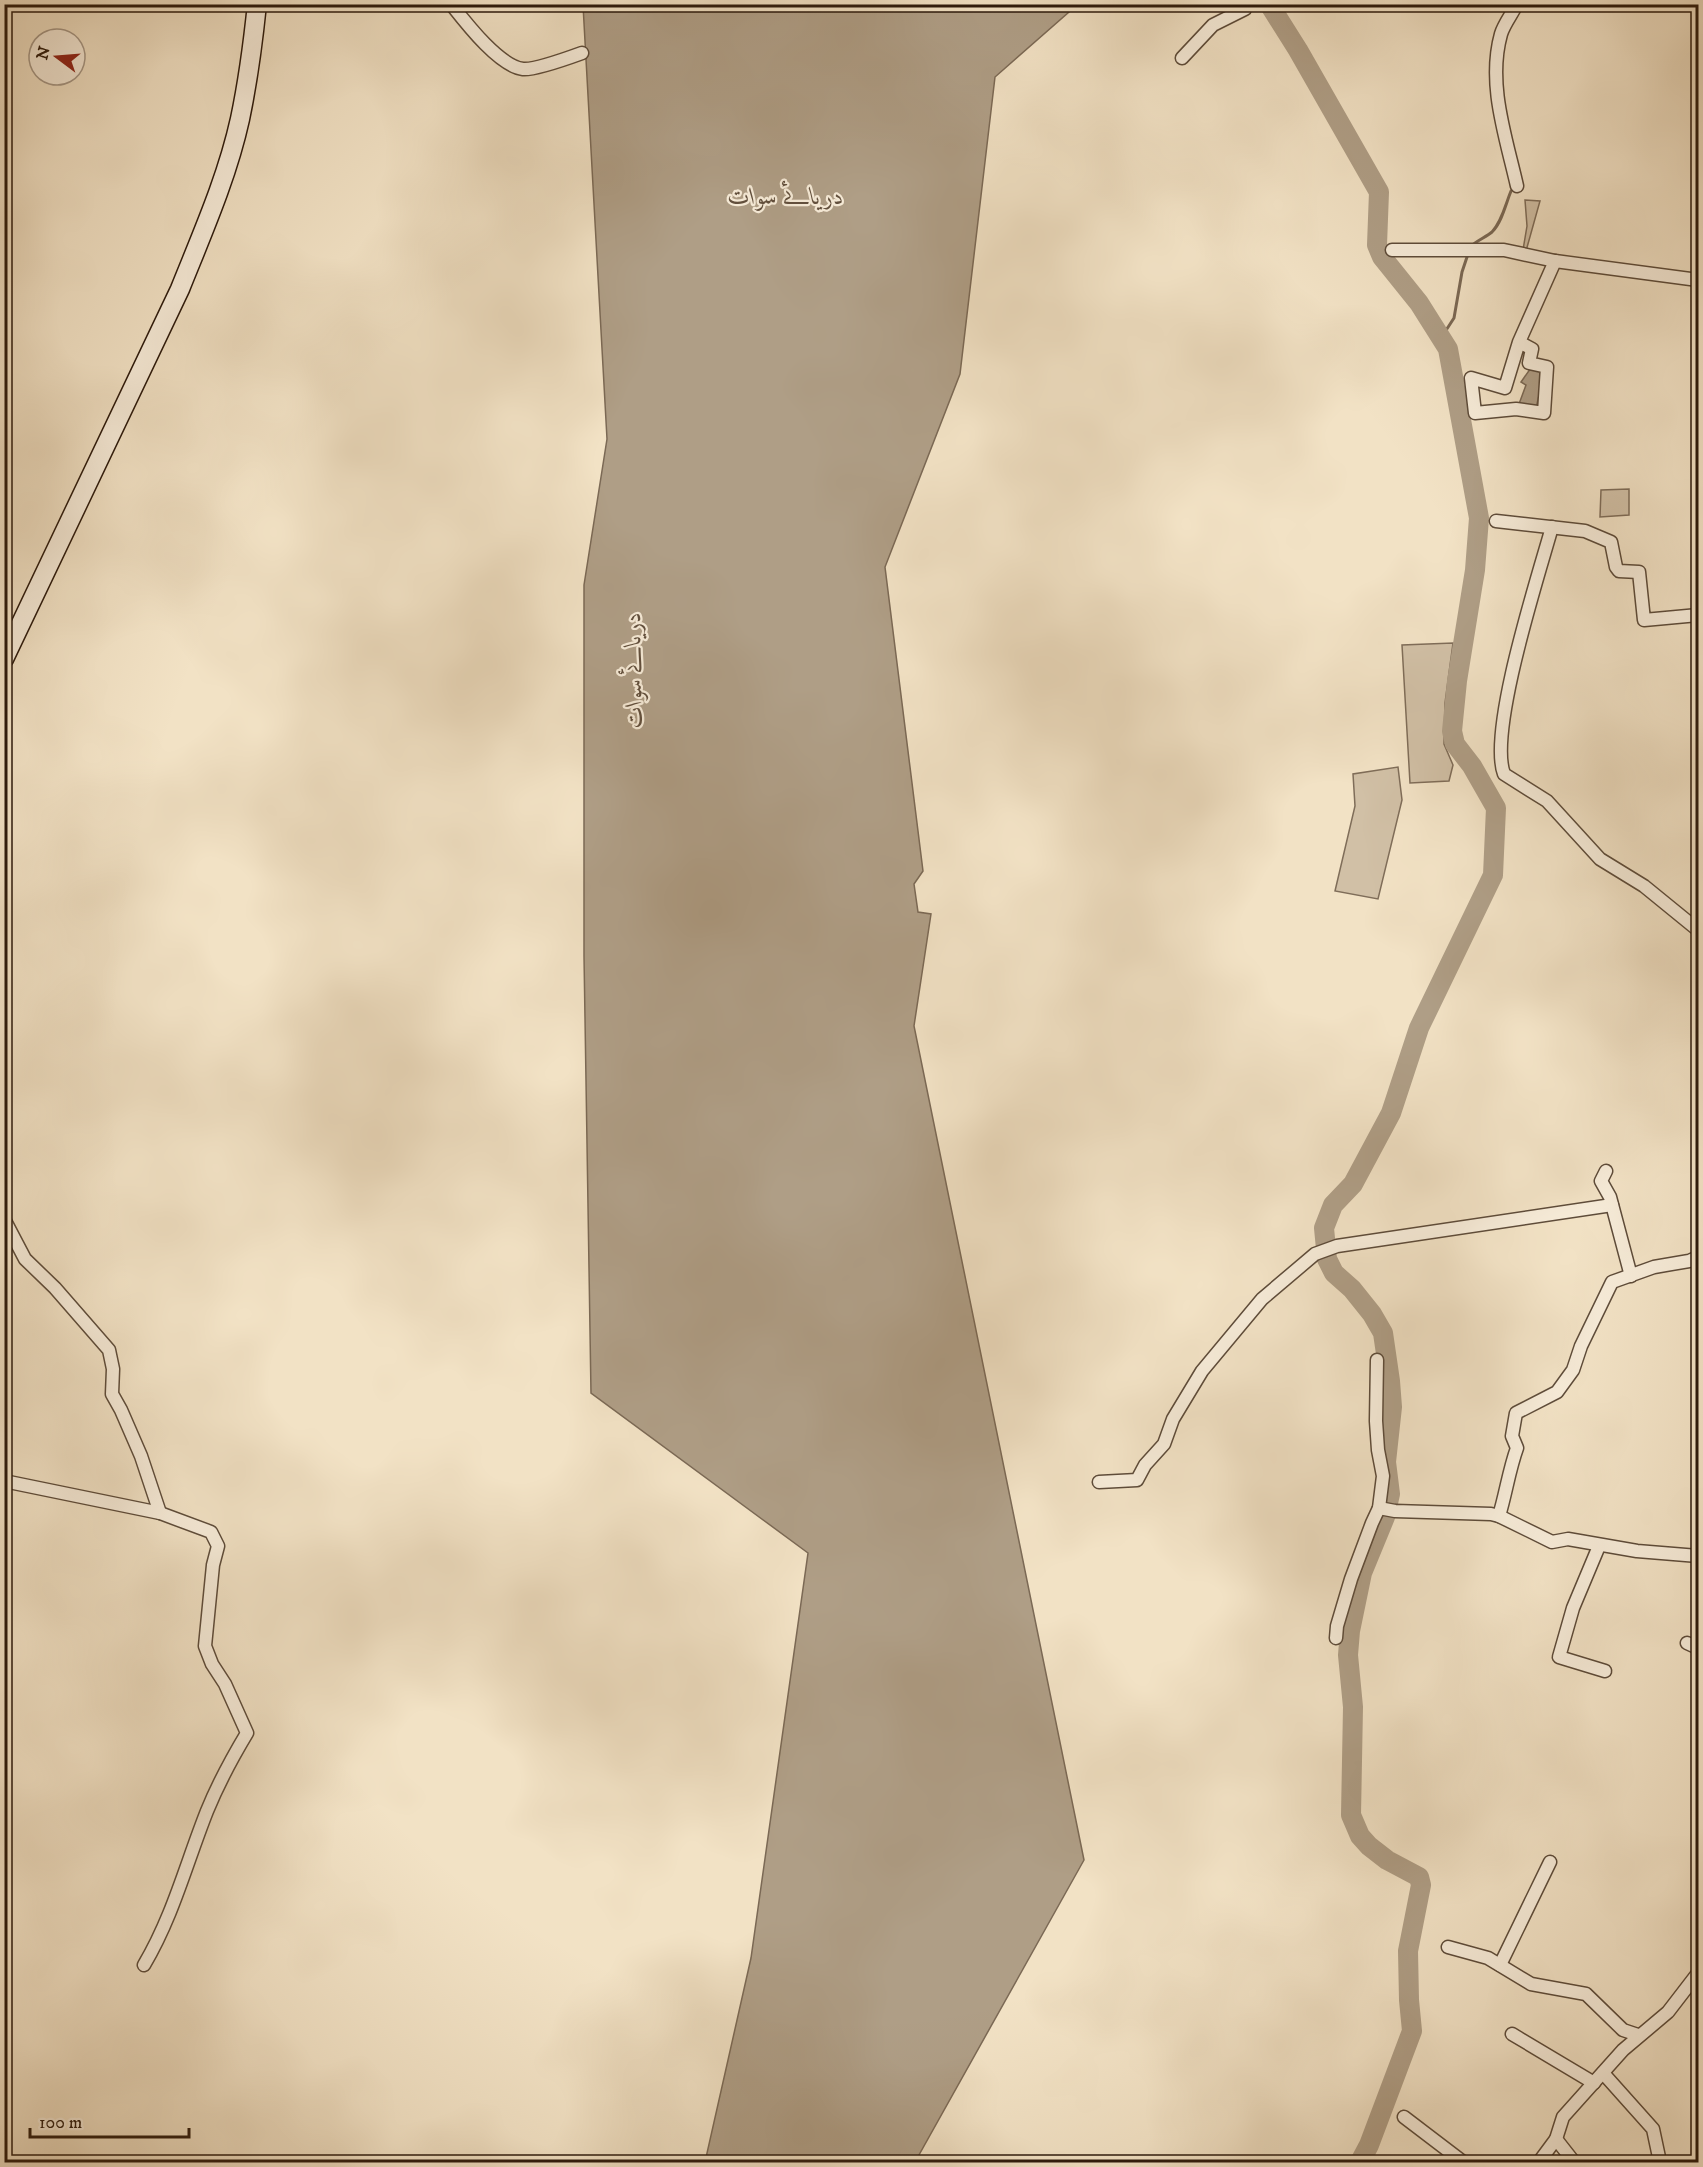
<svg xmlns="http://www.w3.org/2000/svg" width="1703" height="2167" font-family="'IM FELL DW Pica',Amiri,serif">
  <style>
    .green { fill: #d1c0a6; stroke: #7f6d59; stroke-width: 1.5 }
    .water { fill: #af9e86; stroke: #7b6955; stroke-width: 1.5 }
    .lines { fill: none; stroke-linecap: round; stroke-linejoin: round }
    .stream { stroke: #7b6955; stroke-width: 3 }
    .river { stroke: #af9e86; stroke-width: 20 }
    .street-casing { stroke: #5e4c3a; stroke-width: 15 }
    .secondary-casing { stroke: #2d1a0c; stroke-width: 21 }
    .street { stroke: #f7ecd9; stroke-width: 12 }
    .secondary { stroke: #f7ecd9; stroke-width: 18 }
    .labels { text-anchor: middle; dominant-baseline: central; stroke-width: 4.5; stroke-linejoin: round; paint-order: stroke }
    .water-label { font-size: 24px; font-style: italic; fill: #614f3d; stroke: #f7ecd9 }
  </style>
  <rect width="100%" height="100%" fill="#f2e2c5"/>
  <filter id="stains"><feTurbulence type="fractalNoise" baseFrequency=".00333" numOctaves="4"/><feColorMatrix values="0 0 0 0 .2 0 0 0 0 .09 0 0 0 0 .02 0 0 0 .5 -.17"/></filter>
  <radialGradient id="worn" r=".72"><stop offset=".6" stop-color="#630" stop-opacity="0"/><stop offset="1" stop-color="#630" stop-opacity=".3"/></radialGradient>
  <!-- green -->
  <g class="green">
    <polygon points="1525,200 1540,201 1526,251 1523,250 1527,226"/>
    <polygon points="1629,489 1629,515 1600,517 1601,490"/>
    <polygon points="1453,643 1445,703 1444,744 1453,765 1449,781 1410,783 1402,645"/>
    <polygon points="1398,767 1402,800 1378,899 1335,891 1355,806 1353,774"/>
  </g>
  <!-- water -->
  <g class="water">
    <polygon points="583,5 1077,5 995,77 960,374 885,567 923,871 914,884 918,912 931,914 914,1026 1084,1860 915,2162 705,2162 751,1958 808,1553 591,1393 584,956 584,585 607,439"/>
    <polygon points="1533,365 1545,370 1536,408 1519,404 1526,385 1521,382"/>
  </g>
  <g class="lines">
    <!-- stream -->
    <g class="stream">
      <path d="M1471,246C1478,240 1486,237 1492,232C1502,222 1506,203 1511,191"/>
      <polyline points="1441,338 1454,318 1462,272 1468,254"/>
    </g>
    <!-- river -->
    <polyline class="river" points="1269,4 1298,50 1379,192 1377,245 1382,257 1419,303 1448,349 1479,518 1475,570 1457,681 1452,731 1455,744 1472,766 1496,808 1493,875 1419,1028 1391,1113 1353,1184 1333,1205 1324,1228 1327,1259 1334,1273 1352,1289 1372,1314 1383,1333 1390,1381 1392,1407 1386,1462 1390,1494 1385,1517 1362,1573 1350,1631 1348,1655 1353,1707 1351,1815 1360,1836 1369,1846 1387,1860 1419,1877 1421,1885 1408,1951 1409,2000 1412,2031 1369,2145 1360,2162"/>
    <!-- street casing -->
    <g class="street-casing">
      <g id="street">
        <path d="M451,4C466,23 499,66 523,69C534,70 571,57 582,53"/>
        <path d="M1517,4C1512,14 1504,24 1501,34C1487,84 1506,137 1517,186"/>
        <polyline points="1182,58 1213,25 1245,9 1246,4"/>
        <polyline points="1392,250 1504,250 1555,261 1698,280"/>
        <polyline points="1519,342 1505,388 1471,378 1475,413 1516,409 1544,413 1547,367 1529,363 1532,349 1519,342 1555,261"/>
        <polyline points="1496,521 1585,531 1611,542 1616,567 1619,571 1639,572 1644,620 1698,615"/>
        <path d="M1552,527C1538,577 1488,731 1504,774L1547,801L1600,859L1644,886L1698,930"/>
        <polyline points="1606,1171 1601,1181 1610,1197 1631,1276"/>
        <polyline points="4,1219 25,1259 55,1288 109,1350 113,1369 112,1394 121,1410 141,1456 160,1513"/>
        <path d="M4,1481L160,1513L211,1532L218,1546L213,1565L205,1646L212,1664L225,1684L247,1733C232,1758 218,1784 207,1811C186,1864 173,1916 144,1965"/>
        <polyline points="1099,1482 1137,1480 1145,1465 1164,1444 1173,1419 1202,1371 1262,1299 1315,1254 1337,1246 1612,1205"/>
        <polyline points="1379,1508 1395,1511 1491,1514 1499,1516 1552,1542 1568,1539 1637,1551 1698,1556"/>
        <path d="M1499,1516C1506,1493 1509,1470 1517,1448L1512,1436L1516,1413L1557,1392L1573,1370L1581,1346L1612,1282L1654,1267L1689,1261L1698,1257"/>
        <polyline points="1599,1546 1573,1608 1559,1657 1605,1671"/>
        <polyline points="1336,1638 1337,1626 1351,1579 1372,1523 1379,1508 1383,1476 1378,1450 1376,1421 1377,1360"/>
        <polyline points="1687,1643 1698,1648"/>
        <polyline points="1448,1947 1488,1958 1531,1984 1586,1994 1623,2030 1638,2035"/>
        <polyline points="1500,1965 1550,1862"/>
        <polyline points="1512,2034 1594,2083"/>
        <polyline points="1603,2073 1653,2129 1660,2162"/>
        <polyline points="1404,2117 1463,2162"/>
        <polyline points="1556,2139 1574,2162"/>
        <polyline points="1539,2162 1556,2139 1563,2117 1623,2050 1668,2012 1698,1973"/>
      </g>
    </g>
    <!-- secondary casing -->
    <g class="secondary-casing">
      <path id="secondary" d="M4,659L180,289C202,234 227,178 240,119C248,81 253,43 257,4"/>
    </g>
    <!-- street -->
    <use href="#street" class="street"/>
    <!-- secondary -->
    <use href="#secondary" class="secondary"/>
  </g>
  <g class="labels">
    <!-- water labels -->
    <g class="water-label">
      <text x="786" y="197">دریائے سوات</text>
      <text transform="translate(634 670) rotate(-91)">دریائے سوات</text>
    </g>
  </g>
  <!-- margin -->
  <rect width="1703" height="2167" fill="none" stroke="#f2e2c5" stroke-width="24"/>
  <rect x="6" y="6" width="1691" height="2155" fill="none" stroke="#2d1a0c" stroke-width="3"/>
  <rect x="12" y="12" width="1679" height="2143" fill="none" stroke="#2d1a0c" stroke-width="1.5"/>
  <!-- north arrow -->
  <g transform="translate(57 57) rotate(286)"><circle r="28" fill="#f7ecd9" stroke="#a69887" stroke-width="1.5"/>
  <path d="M0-4.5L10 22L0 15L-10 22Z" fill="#8f2418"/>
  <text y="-9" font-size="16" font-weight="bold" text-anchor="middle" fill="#2d1a0c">N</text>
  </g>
  <!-- scale -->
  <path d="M30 2128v9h159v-9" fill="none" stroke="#2d1a0c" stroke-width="3"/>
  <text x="39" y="2128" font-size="18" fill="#2d1a0c" stroke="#f7ecd9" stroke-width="4.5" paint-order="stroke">100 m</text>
  <rect width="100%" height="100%" filter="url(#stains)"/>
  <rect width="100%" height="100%" fill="url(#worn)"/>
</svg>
